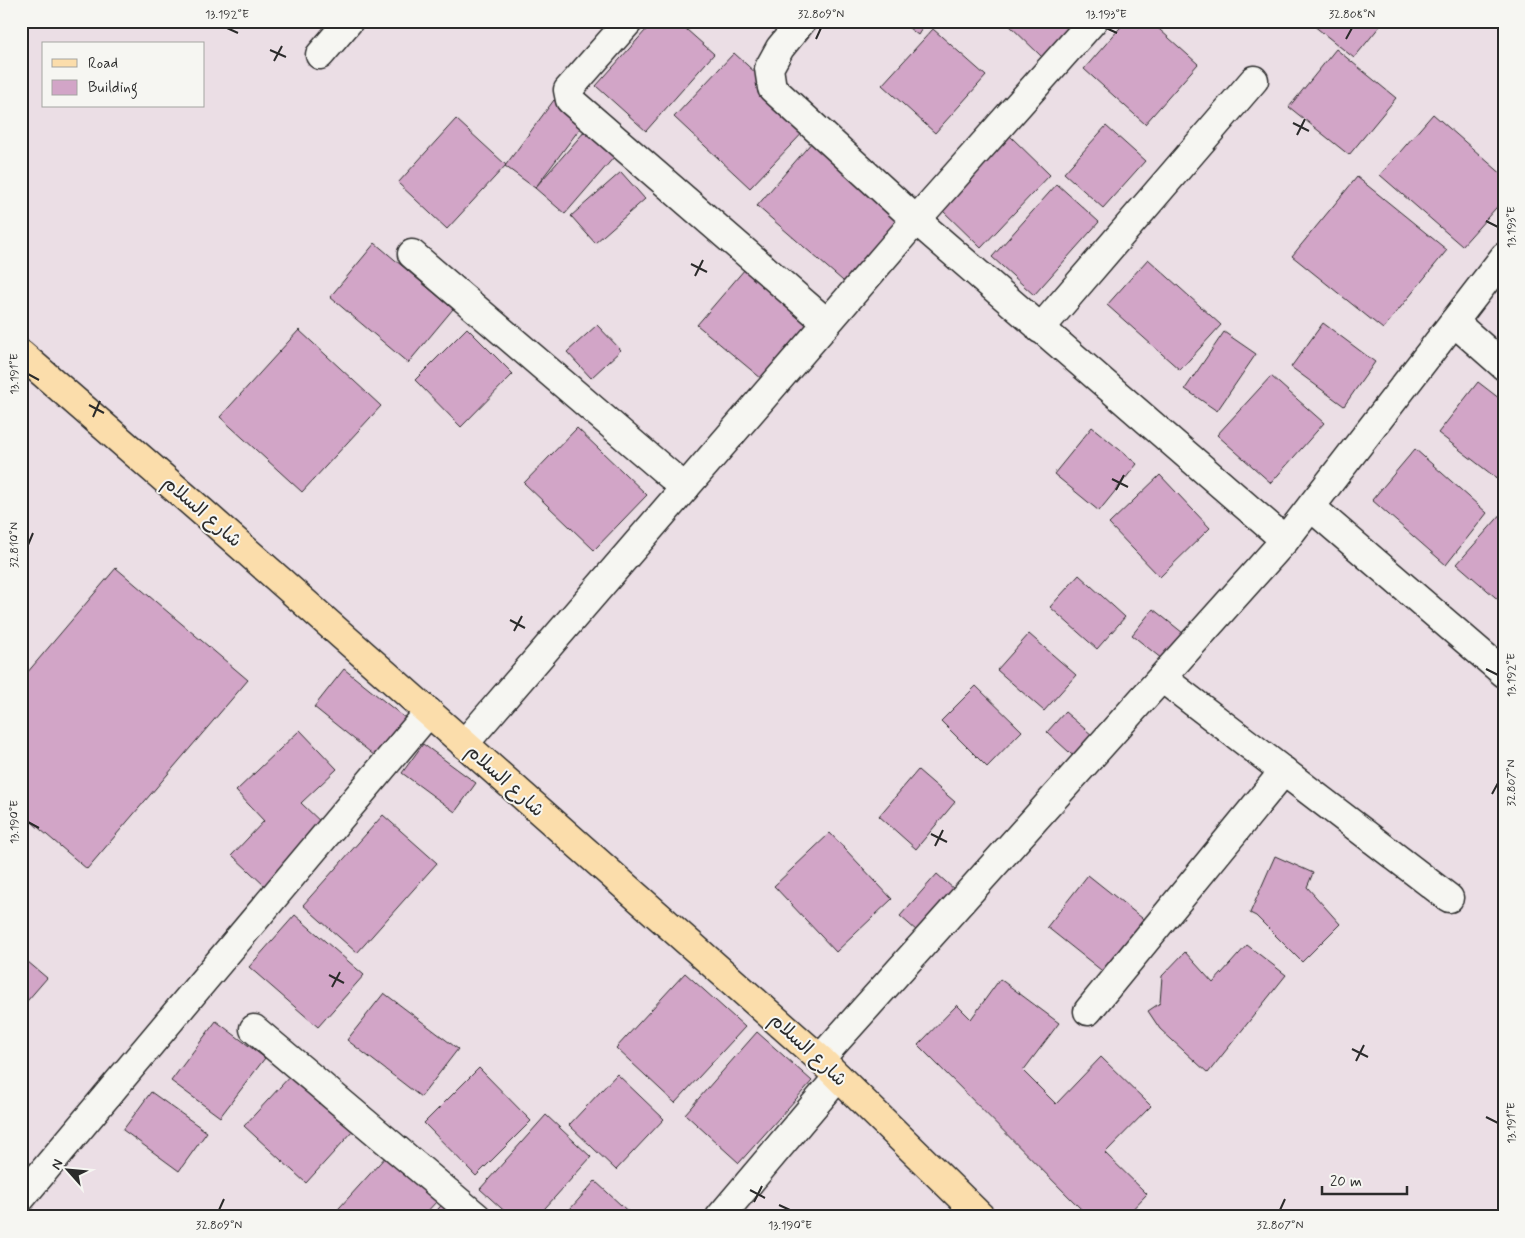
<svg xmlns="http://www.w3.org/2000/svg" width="1525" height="1238" font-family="Mynerve,'Playpen Sans Arabic',sans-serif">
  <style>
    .building { fill: #d2a5c7; stroke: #2b2b2b }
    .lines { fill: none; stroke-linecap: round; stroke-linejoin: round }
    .minor-casing { stroke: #2b2b2b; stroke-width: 31 }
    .major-casing { stroke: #2b2b2b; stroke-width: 31 }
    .minor { stroke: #f6f6f2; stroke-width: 28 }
    .major { stroke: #fbddab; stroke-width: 28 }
    .ticks { fill: none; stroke: #2b2b2b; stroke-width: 2 }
    .labels { text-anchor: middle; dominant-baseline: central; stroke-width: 4; stroke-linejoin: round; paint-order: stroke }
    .street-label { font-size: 19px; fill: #2b2b2b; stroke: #f6f6f2 }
    .neatline { fill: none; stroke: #2b2b2b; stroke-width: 2 }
    .ticks-label { font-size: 12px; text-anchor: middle; fill: #2b2b2b }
  </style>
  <rect width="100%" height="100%" fill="#ebdee5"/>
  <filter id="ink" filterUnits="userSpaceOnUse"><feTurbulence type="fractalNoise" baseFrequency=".02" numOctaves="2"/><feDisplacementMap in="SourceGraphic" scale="10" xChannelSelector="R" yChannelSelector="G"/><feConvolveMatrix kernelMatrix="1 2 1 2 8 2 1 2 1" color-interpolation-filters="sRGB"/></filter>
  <g filter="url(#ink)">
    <!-- building -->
    <g class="building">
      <polygon points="654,21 677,21 714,54 646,131 596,86"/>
      <polygon points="900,21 927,21 918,35"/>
      <polygon points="1005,21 1077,21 1042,57"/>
      <polygon points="1126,21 1150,21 1198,64 1145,124 1084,69"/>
      <polygon points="1308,21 1384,21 1354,58"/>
      <polygon points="933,29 986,76 935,133 882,85"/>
      <polygon points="1336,49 1396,98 1349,155 1289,107"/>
      <polygon points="734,53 811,124 750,188 674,117"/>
      <polygon points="554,100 584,123 535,188 505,166"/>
      <polygon points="1433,114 1504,176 1504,199 1462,246 1380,175"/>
      <polygon points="456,119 506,165 447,229 398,183"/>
      <polygon points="1106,126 1145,161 1103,208 1064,173"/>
      <polygon points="585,131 615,156 565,214 535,188"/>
      <polygon points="1009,135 1050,175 981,248 940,208"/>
      <polygon points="812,142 906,223 850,287 757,206"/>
      <polygon points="621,172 645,199 595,243 571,216"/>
      <polygon points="1357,177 1447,250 1383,329 1292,256"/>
      <polygon points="1057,184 1099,222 1034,295 992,257"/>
      <polygon points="375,243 453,309 408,363 330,297"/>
      <polygon points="1148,259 1221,325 1180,370 1107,305"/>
      <polygon points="751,262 815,316 762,379 697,325"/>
      <polygon points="1323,323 1375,362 1344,406 1291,367"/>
      <polygon points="597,325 621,350 591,378 567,352"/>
      <polygon points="467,328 513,374 461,427 415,380"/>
      <polygon points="299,330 381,406 302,492 220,417"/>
      <polygon points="1224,332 1256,354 1217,411 1185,389"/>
      <polygon points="1271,376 1324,423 1271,483 1217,435"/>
      <polygon points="1478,382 1504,402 1504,484 1438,433"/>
      <polygon points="1092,427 1137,464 1099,511 1054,474"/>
      <polygon points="577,428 647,495 594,550 524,483"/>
      <polygon points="1415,449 1487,513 1446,565 1372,500"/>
      <polygon points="1160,475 1210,528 1160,577 1109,524"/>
      <polygon points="1504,511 1504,601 1502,603 1457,564"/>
      <polygon points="116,568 248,680 87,869 21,813 21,680"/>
      <polygon points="1079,575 1125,617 1097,649 1050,607"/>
      <polygon points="1153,609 1183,633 1162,659 1132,635"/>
      <polygon points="1029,634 1076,675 1044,711 997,670"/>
      <polygon points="344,669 410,722 380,760 314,707"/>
      <polygon points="976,686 1022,731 987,767 941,721"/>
      <polygon points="1065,712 1099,741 1080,762 1047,732"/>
      <polygon points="300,730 337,769 301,803 326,827 267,888 232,855 264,821 236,791"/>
      <polygon points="423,744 476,783 455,812 402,773"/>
      <polygon points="918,770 955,802 916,849 879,816"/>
      <polygon points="383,815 437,863 357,953 303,905"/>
      <polygon points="830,833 892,899 836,952 774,886"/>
      <polygon points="1275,856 1313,873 1307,887 1340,924 1302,962 1256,916 1250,913"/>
      <polygon points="937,874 963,897 926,939 900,916"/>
      <polygon points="1088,875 1147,922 1106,974 1047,927"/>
      <polygon points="295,915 364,975 318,1027 249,967"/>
      <polygon points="1247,945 1286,975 1208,1073 1160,1029 1148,1011 1160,1003 1162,976 1185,952 1213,983"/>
      <polygon points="21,956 47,978 21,1008"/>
      <polygon points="685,973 745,1027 675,1103 616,1048"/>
      <polygon points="1000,979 1059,1023 1023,1071 1056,1104 1101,1057 1151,1106 1105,1153 1147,1194 1125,1217 1089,1217 918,1045 957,1005 971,1019"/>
      <polygon points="384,993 458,1049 421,1097 347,1040"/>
      <polygon points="216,1021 265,1058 220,1117 171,1081"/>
      <polygon points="757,1032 812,1081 739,1163 685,1114"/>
      <polygon points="479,1068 531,1121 476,1176 424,1123"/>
      <polygon points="292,1074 353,1131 306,1183 244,1126"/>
      <polygon points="617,1074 664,1119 616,1170 569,1125"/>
      <polygon points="151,1092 207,1132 179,1171 123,1130"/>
      <polygon points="546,1115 591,1157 537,1217 511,1217 480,1189"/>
      <polygon points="388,1154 438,1200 422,1217 331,1217"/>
      <polygon points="595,1181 634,1217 563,1217"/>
      <polygon points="447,1199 465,1217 431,1217"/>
    </g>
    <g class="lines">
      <!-- minor casing -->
      <g class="minor-casing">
        <g id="minor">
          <polyline points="629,21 568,90 570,100 827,323"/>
          <polyline points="802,21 780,48 769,68 772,88 916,220 1285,540"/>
          <polyline points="320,55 349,21"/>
          <polyline points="412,254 685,488"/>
          <polyline points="1454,322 1504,366"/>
          <polyline points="1040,329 1254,80"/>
          <polyline points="1311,507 1504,673"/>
          <polyline points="1162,678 1449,898"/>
          <polyline points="464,744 916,220 1093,21"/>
          <polyline points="1088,1011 1284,771"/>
          <polyline points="254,1029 477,1217"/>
          <polyline points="820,1059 1285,540 1504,257"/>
          <polyline points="21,1198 429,712"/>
          <polyline points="720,1217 838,1077"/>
        </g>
      </g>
      <!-- major casing -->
      <g class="major-casing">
        <polyline id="major" points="21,354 206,515 820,1059 981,1217"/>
      </g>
      <!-- minor -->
      <use href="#minor" class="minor"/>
      <!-- major -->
      <use href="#major" class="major"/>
    </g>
  </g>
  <!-- ticks -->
  <path class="ticks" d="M227,28L238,33M1106,28L1117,33M816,39L821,28M1346,39L1352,28M270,50L286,57M274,61L282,46M1293,123L1309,131M1297,135L1305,119M1486,221L1498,227M691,264L707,272M695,276L703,260M28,374L39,380M89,405L104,413M93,417L100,401M1112,479L1128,487M1116,490L1124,475M28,545L33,533M510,620L525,628M514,631L522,616M1486,669L1498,675M1492,794L1498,783M28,822L39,828M931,834L947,842M935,846L943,830M329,975L344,983M332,987L340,972M1352,1049L1368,1057M1356,1061L1364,1045M1486,1117L1498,1123M750,1190L765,1198M754,1202L762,1186M779,1205L790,1210M219,1210L224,1199M1280,1210L1285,1199"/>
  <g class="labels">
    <!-- street labels -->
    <g class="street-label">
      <text transform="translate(202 512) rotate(41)">شارع السلام</text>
      <text transform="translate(505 781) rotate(42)">شارع السلام</text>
      <text transform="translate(808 1050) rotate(43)">شارع السلام</text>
    </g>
  </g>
  <!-- margin -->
  <rect width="1525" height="1238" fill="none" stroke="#f6f6f2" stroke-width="55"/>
  <!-- legend -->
  <rect x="42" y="42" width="162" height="65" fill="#f6f6f2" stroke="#a5a5a2"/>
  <rect x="52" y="59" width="25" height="8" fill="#fbddab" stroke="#a5a5a2"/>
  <text x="88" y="68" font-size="15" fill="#2b2b2b">Road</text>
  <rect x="52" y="80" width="25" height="15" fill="#d2a5c7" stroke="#a5a5a2"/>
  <text x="88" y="92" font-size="15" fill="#2b2b2b">Building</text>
  <!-- north arrow -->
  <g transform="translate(68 1170) rotate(297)" stroke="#f6f6f2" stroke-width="4" paint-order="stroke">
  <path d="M0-4L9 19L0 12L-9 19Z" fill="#2b2b2b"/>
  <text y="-8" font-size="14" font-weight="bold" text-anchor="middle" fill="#2b2b2b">N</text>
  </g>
  <!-- scale -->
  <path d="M1322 1186v8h85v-8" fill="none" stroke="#2b2b2b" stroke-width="2.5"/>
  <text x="1330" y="1186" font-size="15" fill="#2b2b2b" stroke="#f6f6f2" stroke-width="4" paint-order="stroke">20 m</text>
  <rect x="28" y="28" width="1470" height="1182" class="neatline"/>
  <g class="ticks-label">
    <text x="227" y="18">13.192°E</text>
    <text x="821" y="18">32.809°N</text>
    <text x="1106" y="18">13.193°E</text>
    <text x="1352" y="18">32.808°N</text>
    <text transform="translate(1511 227) rotate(-90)" y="4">13.193°E</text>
    <text transform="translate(14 374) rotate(-90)" y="4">13.191°E</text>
    <text transform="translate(14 545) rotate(-90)" y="4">32.810°N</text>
    <text transform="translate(1511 675) rotate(-90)" y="4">13.192°E</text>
    <text transform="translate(1511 783) rotate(-90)" y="4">32.807°N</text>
    <text transform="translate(14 822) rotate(-90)" y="4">13.190°E</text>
    <text transform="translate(1511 1123) rotate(-90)" y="4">13.191°E</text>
    <text x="219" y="1229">32.809°N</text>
    <text x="790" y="1229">13.190°E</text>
    <text x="1280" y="1229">32.807°N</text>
  </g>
</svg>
